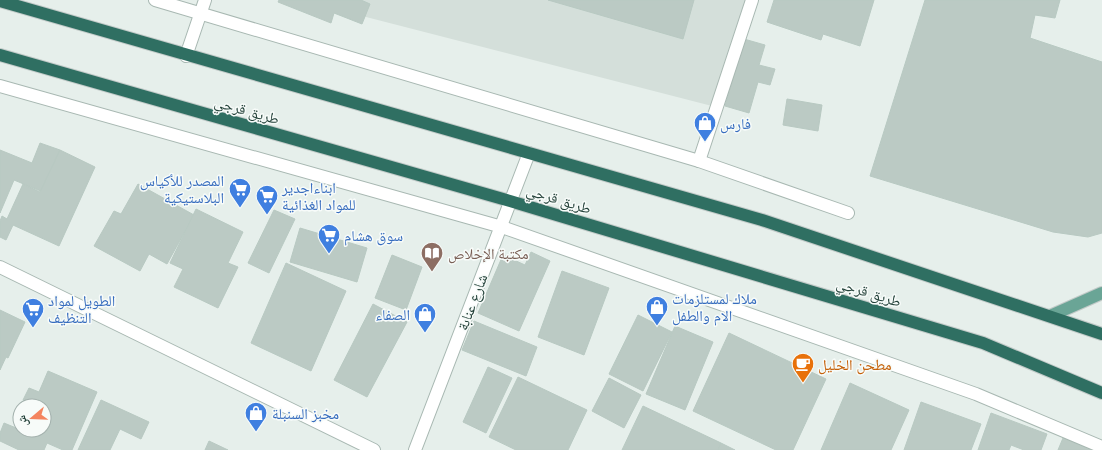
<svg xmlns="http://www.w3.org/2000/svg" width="1102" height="450" font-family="'Space Grotesk','Noto Naskh Arabic',sans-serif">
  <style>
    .built { fill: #d4dfda }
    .building { fill: #bbcac4; stroke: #b8c9c2 }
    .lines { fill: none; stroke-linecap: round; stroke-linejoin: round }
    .minor-casing { stroke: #a8b8b2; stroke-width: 14 }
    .major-casing { stroke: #c2cac8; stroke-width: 14 }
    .highway-casing { stroke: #c2cac8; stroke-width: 14 }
    .minor { stroke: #fff; stroke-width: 12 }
    .major { stroke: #6aa596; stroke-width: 12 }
    .highway { stroke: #2f6f62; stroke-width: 12 }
    .labels { text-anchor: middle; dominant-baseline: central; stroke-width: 3; stroke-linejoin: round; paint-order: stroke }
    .street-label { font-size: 15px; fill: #24423a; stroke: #f7fbf9 }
    .shop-label { font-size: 15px; fill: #366cbe; stroke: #f7fbf9; text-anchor: start }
    .education-label { font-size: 15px; fill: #785e54; stroke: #f7fbf9; text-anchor: start }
    .food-label { font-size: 15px; fill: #c56008; stroke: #f7fbf9; text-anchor: start }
  </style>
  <rect width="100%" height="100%" fill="#e6efeb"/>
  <!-- built -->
  <polygon class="built" points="300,0 758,0 712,106"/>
  <!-- building -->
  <g class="building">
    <polygon points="279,0 361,0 370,4 362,24 334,13 331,23 278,2"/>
    <polygon points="548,0 694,0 683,39"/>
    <polygon points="774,0 874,0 860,46 823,34 821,40 767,22"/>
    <polygon points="925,0 1060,0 1055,18 1035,15 1030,38 1102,62 1102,233 1088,237 1053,232 870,176"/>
    <polygon points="744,39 765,45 759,65 775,69 770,85 758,82 749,113 725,106"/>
    <polygon points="787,99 822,105 818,131 783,125"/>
    <polygon points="40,143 60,150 43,192 14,180 0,213 0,150 32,163"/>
    <polygon points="60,150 95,167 59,246 13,225 6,240 0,237 0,221 2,216 7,219 23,184 40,192"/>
    <polygon points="138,184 194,215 167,264 149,254 140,271 94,246 114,211 121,214"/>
    <polygon points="196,209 243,232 228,263 238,267 218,308 174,287 183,269 170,263"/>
    <polygon points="274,210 295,219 269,273 248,263"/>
    <polygon points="300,228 367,248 357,282 290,262"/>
    <polygon points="531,252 550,261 519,331 478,313 503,255 525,265"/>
    <polygon points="392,255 422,267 406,310 375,298"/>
    <polygon points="286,263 346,291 311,371 251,343"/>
    <polygon points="562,271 609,288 584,355 538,337"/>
    <polygon points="373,304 407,322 367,397 334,380"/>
    <polygon points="0,310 25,322 8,358 6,357 0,370"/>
    <polygon points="638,315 672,332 643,391 609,374"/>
    <polygon points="474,321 537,347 526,376 462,350"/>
    <polygon points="675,326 713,342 685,410 646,394"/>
    <polygon points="729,333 826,379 793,450 776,450 693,411"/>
    <polygon points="488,367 512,378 486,433 463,422"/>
    <polygon points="48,371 97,392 72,450 63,450 47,443 44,450 19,450 0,441 0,433 4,423 21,430 44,430 44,406 32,406 33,404 23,400 29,388 39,392"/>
    <polygon points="518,377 587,410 568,450 516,450 489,437"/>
    <polygon points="609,378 641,395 624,428 592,411"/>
    <polygon points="850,383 909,410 891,450 821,450"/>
    <polygon points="101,400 149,422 141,439 120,429 110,450 78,450"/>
    <polygon points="921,402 981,424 971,450 904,450"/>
    <polygon points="643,406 721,443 718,450 622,450"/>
    <polygon points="991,413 1047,434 1041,450 1024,450 1011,445 1009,450 978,450"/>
    <polygon points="1063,438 1092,450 1058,450"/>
    <polygon points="209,441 228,450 205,450"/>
    <polygon points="721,443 735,450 718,450"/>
  </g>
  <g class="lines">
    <!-- minor casing -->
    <g class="minor-casing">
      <g id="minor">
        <polyline points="155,0 699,161 848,213"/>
        <polyline points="186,56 205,0"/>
        <polyline points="0,86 502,227 976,394 1102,447"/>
        <polyline points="699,161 752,0"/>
        <polyline points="0,267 374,450"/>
        <polyline points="415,450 529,153"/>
      </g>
    </g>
    <!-- major casing -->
    <g class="major-casing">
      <polyline id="major" points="1050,316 1102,293"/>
    </g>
    <!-- highway casing -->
    <g class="highway-casing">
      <g id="highway">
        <polyline points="0,1 762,220 1102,334"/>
        <polyline points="0,55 510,201 983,343 1102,393"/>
      </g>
    </g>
    <!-- minor -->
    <use href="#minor" class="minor"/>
    <!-- major -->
    <use href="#major" class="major"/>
    <!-- highway -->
    <use href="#highway" class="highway"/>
  </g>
  <!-- icons -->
  <defs>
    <g id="shop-pin" transform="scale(1.15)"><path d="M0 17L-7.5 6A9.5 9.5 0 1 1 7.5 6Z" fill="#3f7fe0" stroke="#f7fbf9"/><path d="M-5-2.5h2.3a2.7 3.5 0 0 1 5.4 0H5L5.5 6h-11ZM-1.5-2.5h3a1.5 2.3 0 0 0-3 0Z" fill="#fff"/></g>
    <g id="supermarket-pin" transform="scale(1.15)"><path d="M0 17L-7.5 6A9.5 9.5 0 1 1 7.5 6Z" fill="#3f7fe0" stroke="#f7fbf9"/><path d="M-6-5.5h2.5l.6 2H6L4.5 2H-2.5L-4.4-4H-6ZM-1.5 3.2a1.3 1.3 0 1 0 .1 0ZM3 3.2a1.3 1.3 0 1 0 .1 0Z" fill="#fff"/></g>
    <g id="library-pin" transform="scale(1.15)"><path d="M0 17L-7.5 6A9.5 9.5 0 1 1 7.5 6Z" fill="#8d6e63" stroke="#f7fbf9"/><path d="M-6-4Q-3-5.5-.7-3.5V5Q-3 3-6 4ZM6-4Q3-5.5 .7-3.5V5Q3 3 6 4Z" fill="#fff"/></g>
    <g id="cafe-pin" transform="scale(1.15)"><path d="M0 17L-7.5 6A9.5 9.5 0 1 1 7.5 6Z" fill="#e8710a" stroke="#f7fbf9"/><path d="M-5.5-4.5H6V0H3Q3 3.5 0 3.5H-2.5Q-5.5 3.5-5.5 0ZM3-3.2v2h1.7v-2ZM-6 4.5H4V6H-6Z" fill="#fff"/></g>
  </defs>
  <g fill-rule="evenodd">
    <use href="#shop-pin" x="705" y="123"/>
    <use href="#supermarket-pin" x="240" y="189"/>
    <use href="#supermarket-pin" x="267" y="196"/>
    <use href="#supermarket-pin" x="329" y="235"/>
    <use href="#library-pin" x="432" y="253"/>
    <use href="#shop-pin" x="657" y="307"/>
    <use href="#supermarket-pin" x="33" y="309"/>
    <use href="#shop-pin" x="425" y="314"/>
    <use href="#cafe-pin" x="803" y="364"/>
    <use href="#shop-pin" x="256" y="413"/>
  </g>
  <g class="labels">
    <!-- street labels -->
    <g class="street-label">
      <text transform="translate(247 110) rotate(16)">طريق قرجي</text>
      <text transform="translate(559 199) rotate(17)">طريق قرجي</text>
      <text transform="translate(869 292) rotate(17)">طريق قرجي</text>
      <text transform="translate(472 302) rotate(-69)">شارع عنابة</text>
    </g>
    <!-- shop labels -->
    <g class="shop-label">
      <text x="720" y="123">فارس</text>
      <text x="224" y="180" text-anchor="end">المصدر للأكياس<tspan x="224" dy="17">البلاستيكية</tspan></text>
      <text x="282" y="187">ابناءاجدير<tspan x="282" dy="17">للمواد الغذائية</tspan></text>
      <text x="344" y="235">سوق هشام</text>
      <text x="672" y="298">ملاك لمستلزمات<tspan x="672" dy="17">الام والطفل</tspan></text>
      <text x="48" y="300">الطويل لمواد<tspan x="48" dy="17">التنظيف</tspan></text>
      <text x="410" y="314" text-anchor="end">الصفاء</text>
      <text x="272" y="413">مخبز السنبلة</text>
    </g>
    <!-- education labels -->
    <g class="education-label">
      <text x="448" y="253">مكتبة الإخلاص</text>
    </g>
    <!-- food labels -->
    <g class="food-label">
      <text x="818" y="364">مطحن الخليل</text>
    </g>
  </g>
  <!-- north arrow -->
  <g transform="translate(32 418) rotate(251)"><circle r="19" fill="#f7fbf9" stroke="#a3b1ad"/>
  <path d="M0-3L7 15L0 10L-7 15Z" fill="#f4845f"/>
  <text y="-6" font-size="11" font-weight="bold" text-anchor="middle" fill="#24423a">ش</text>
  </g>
</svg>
